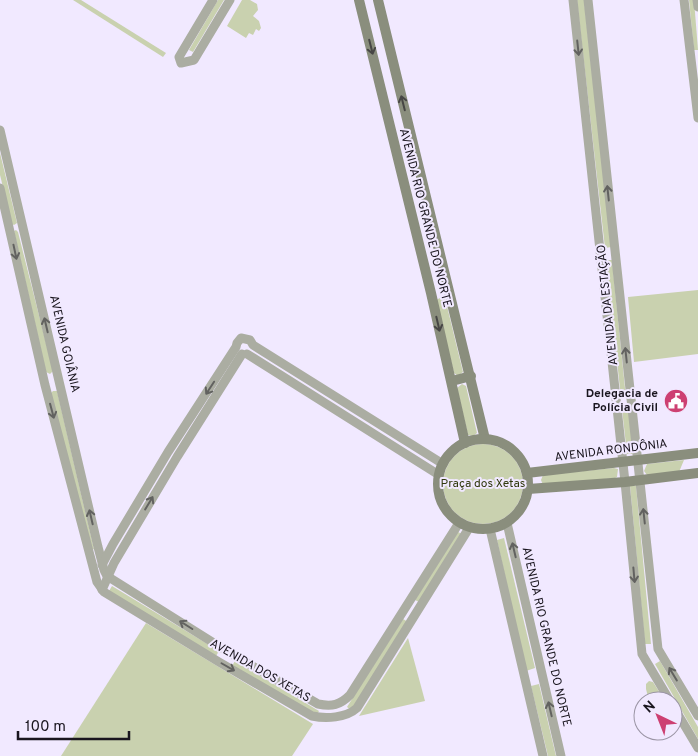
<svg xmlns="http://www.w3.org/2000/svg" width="698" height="756" font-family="Overpass,sans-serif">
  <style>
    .green { fill: #c9d1af }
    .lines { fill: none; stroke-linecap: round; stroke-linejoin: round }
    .tertiary { stroke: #abada2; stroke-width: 9 }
    .secondary { stroke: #8a8e7d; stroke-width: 10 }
    .oneway { stroke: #474645 }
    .oneway2 { stroke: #626260 }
    .labels { text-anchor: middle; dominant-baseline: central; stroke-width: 4; stroke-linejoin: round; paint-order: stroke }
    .street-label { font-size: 12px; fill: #1a161f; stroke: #f1e9ff }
    .poi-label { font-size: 12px; font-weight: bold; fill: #1a161f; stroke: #f1e9ff; text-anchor: end }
    .park-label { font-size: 12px; fill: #31390e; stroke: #f1e9ff }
  </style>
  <rect width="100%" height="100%" fill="#f1e9ff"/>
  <!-- green -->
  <g class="green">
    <polygon points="73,0 81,0 166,53 163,57"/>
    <polygon points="218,0 224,0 193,52 189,50"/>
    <polygon points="242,0 250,0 257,4 258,10 253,16 259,21 261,28 259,31 256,29 253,35 249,33 246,38 227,26"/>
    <polygon points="577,0 584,0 611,247 605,248"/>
    <polygon points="689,0 694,0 698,50 694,50"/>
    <polygon points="0,153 17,223 14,225 12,224 0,175"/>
    <polygon points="16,230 18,232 53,371 50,374 46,372 14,231"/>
    <polygon points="606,260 612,260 626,398 621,398"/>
    <polygon points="698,290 698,354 634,362 628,297"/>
    <polygon points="442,297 445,298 463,372 458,376 454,373 436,300"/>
    <polygon points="462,384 466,386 477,433 473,436 468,435 457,388"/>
    <polygon points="53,391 57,391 94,549 92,550 51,393"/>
    <polygon points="629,408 634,454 627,454 622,409"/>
    <circle cx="483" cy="484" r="40"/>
    <polygon points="684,460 679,472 647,475 644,471 647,464"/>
    <polygon points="614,468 618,469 617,477 615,478 543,485 541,480 543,475"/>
    <polygon points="630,486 636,486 651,644 645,644"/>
    <polygon points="458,532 462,534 419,602 415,600"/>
    <polygon points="504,538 535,668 526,671 497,540"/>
    <polygon points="112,586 219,651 216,656 109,591"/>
    <polygon points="403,619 408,622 351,710 347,707"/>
    <polygon points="146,623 313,724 292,756 61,756"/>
    <polygon points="408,638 425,701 359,716"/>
    <polygon points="235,661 319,711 316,716 232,666"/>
    <polygon points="660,661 698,727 698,739 655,664"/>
    <polygon points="649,681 653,682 665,701 649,701 646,689 646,684"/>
    <polygon points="539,684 556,756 548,756 531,686"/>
  </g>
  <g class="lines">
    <!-- tertiary -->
    <g class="tertiary">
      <polyline points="213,0 179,57 181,63 194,60 230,0"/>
      <polyline points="573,0 625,482 642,654 670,701"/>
      <polyline points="588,0 658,649 698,716"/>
      <polyline points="684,0 698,118"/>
      <polyline points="697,0 698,7"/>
      <path d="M0,130L98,547L104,570L107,576L225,650L318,704C332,707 340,705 350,695L459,523"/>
      <path d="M0,188L45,385L97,582L104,592L219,662L312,716C326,719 346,718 357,708L469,528"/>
      <polyline points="247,354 439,475"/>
      <polyline points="507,523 561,756"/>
      <polyline points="490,529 543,756"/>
      <polyline points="102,565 113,544 168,452 236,347 237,343 241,338 250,340 253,345 443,464"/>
      <polyline points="102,590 114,563 177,457 242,354"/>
      <polyline points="673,706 698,748"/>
    </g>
    <!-- secondary -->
    <g class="secondary">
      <polyline points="359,0 431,293 465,443"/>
      <polyline points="378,0 485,439"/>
      <polyline points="452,381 471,376"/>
      <circle cx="483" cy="484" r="45"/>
      <polyline points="527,473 698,453"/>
      <polyline points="528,489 625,482 698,473"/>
    </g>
  </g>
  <!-- one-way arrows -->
  <defs><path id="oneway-shaft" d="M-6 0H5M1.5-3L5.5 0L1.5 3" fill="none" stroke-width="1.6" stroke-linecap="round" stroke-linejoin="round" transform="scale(1.25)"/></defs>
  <g class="oneway">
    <use href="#oneway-shaft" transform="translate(371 47) rotate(76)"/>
    <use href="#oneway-shaft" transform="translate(403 103) rotate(-104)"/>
    <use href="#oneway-shaft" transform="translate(438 324) rotate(77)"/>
  </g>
  <g class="oneway2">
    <use href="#oneway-shaft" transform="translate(578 48) rotate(84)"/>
    <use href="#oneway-shaft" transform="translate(608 193) rotate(-96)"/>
    <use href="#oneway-shaft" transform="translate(15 252) rotate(78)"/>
    <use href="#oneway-shaft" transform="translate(46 325) rotate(-103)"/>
    <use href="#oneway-shaft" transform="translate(626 355) rotate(-96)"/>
    <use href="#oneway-shaft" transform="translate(210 388) rotate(123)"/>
    <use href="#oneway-shaft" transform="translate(52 411) rotate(75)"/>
    <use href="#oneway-shaft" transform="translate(149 503) rotate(-59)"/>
    <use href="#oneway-shaft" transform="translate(644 516) rotate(-96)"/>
    <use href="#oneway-shaft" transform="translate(91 517) rotate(-103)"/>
    <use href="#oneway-shaft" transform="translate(514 550) rotate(-103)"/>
    <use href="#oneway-shaft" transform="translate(634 575) rotate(85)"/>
    <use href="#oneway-shaft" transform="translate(186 625) rotate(-148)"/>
    <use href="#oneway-shaft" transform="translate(228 667) rotate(30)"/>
    <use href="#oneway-shaft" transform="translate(673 674) rotate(-121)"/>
    <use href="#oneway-shaft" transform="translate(550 709) rotate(-103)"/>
  </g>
  <!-- icons -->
  <defs>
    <g id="civic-disc" transform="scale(1.25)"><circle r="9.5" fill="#cd4072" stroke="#f1e9ff"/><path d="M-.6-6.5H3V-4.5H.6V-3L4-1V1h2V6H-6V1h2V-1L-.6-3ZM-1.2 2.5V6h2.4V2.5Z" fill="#fff"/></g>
  </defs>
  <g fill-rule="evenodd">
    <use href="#civic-disc" x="676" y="401"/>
  </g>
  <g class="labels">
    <!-- street labels -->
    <g class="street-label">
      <text transform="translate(425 218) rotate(76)">AVENIDA RIO GRANDE DO NORTE</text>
      <text transform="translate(608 305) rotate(-96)">AVENIDA DA ESTAÇÃO</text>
      <text transform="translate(64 344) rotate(77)">AVENIDA GOIÂNIA</text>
      <text transform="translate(611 451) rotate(-7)">AVENIDA RONDÔNIA</text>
      <text transform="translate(546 637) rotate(77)">AVENIDA RIO GRANDE DO NORTE</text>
      <text transform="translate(260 671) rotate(30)">AVENIDA DOS XETAS</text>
    </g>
    <!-- poi labels -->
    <g class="poi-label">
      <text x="658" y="394">Delegacia de<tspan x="658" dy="14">Polícia Civil</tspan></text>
    </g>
    <!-- park labels -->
    <g class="park-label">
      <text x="483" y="484">Praça dos Xetas</text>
    </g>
  </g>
  <!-- north arrow -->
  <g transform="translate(658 716) rotate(317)"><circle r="24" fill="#f1e9ff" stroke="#9b95a5"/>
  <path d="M0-4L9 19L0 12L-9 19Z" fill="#cd4072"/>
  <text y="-8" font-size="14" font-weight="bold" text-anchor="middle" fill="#1a161f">N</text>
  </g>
  <!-- scale -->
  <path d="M18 731v8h111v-8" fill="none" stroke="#1a161f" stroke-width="2.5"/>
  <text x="25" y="731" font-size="15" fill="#1a161f" stroke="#f1e9ff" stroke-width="4" paint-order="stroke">100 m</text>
</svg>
